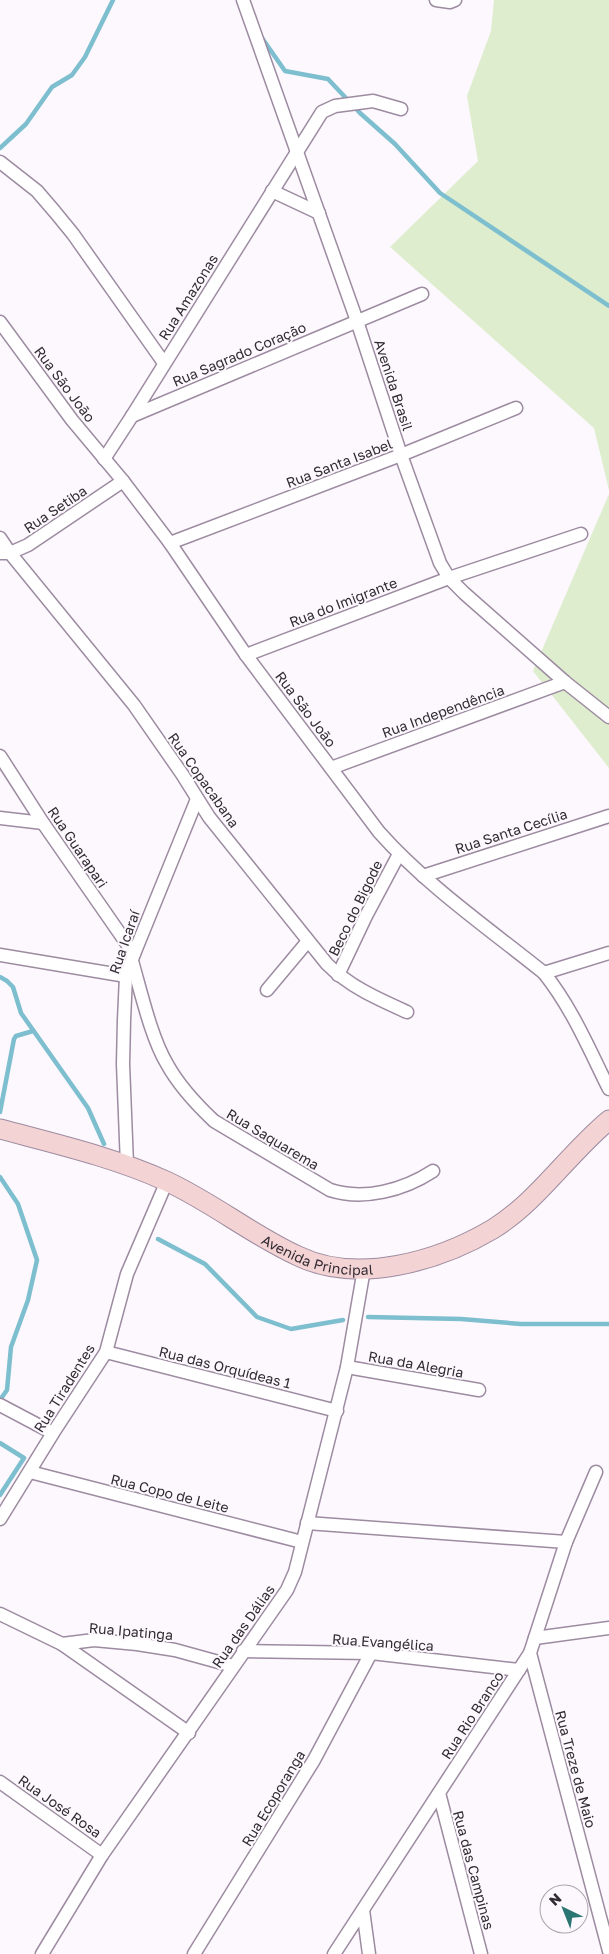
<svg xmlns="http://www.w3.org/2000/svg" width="609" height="1954" font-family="'Golos Text',sans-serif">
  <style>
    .green { fill: #ddedcd }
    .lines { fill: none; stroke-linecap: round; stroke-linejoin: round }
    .stream { stroke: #7dbecf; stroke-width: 4.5 }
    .street-casing { stroke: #9d8ba1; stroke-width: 15 }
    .secondary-casing { stroke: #9d8ba1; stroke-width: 21 }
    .street { stroke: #fff; stroke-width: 12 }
    .secondary { stroke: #f3d3d3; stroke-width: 19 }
    .labels { text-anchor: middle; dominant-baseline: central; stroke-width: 4; stroke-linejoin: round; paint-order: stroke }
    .street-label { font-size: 14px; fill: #322b34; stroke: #fcf8fd }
  </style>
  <rect width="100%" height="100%" fill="#fcf8fd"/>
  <!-- green -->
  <g class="green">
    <polygon points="494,0 609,0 609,490 594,428 390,247 478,161 467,96 491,31"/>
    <polygon points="609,494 609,768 533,671"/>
  </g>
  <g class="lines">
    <!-- stream -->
    <g class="stream">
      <polyline points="262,38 285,71 328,79 360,113 395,144 440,193 609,306"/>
      <polyline points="0,148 26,124 52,87 72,75 85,57 113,0"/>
      <polyline points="0,977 7,981 13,987 21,1013 88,1108 104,1144"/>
      <polyline points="0,1112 14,1039 16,1036 33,1031"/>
      <polyline points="0,1177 18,1204 37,1260 28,1300 11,1347 7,1390 0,1400"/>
      <polyline points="158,1239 205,1264 257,1317 291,1329 343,1320"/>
      <polyline points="368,1317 461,1319 521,1324 609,1324"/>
      <polyline points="0,1443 24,1458 0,1495"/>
    </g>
    <!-- street casing -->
    <g class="street-casing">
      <g id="street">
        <polyline points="243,0 357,321 401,455 440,563 449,578 464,593 565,682 609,717"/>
        <polyline points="436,0 450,2 455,0"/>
        <polyline points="0,162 37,191 55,212 73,234 164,363"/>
        <polyline points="272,191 319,213"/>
        <path d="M0,322L72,420L123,481L170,543L246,655L379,832C426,885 488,928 544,973C572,1008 589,1049 609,1089"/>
        <polyline points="132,416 422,294"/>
        <polyline points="104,459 132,416 322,112 335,106 373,101 401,109"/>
        <path d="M0,538L10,553L134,705L182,774L209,817L327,964C350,987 378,999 407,1012"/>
        <polyline points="170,543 401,455 516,408"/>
        <polyline points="0,553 10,553 28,545 123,481"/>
        <polyline points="246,655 449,578 581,534"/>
        <polyline points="0,756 43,823 134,954"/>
        <polyline points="331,768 565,682"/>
        <polyline points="0,818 43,823"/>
        <polyline points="423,876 609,816"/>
        <polyline points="0,955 126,976"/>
        <path d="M132,961C141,992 151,1037 167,1064C179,1086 196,1104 214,1121L330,1190C364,1201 404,1190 433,1171"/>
        <polyline points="544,973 609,953"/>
        <polyline points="338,975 366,916 399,854"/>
        <polyline points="267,990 308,941"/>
        <polyline points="127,1165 123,1064 124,1020 126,976 134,954 197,799"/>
        <polyline points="106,1352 337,1411"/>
        <polyline points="347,1367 479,1390"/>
        <polyline points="0,1405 53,1433"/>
        <polyline points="30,1472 302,1542"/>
        <polyline points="0,1519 53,1433 106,1352 127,1274 167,1181"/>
        <polyline points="307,1523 566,1542"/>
        <polyline points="0,1614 62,1644 94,1640 137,1644 175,1650 233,1666"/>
        <polyline points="535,1638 609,1628"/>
        <polyline points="62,1644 189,1733"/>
        <polyline points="243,1651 371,1653 519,1670"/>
        <polyline points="530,1653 609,1951"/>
        <polyline points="0,1782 102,1855"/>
        <polyline points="439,1793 481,1954"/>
        <polyline points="363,1910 369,1954"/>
        <polyline points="42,1954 102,1855 287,1590 295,1572 347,1367 364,1269"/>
        <polyline points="194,1954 314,1760 371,1653"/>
        <polyline points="334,1954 530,1653 566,1542 596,1472"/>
      </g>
    </g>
    <!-- secondary casing -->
    <g class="secondary-casing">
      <g id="secondary">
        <path id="s1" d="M0,1129C56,1144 113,1157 166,1181C212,1202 252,1235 298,1256C358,1285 439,1261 493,1229C538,1201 568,1154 609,1120"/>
      </g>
    </g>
    <!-- street -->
    <use href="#street" class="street"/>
    <!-- secondary -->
    <use href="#secondary" class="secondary"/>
  </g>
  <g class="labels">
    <!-- street labels -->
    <g class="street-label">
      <text transform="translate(188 297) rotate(-58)">Rua Amazonas</text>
      <text transform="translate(239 354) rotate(-23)">Rua Sagrado Coração</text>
      <text transform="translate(65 384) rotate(53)">Rua São João</text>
      <text transform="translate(394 385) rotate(72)">Avenida Brasil</text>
      <text transform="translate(339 463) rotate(-21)">Rua Santa Isabel</text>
      <text transform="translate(55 509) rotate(-34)">Rua Setiba</text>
      <text transform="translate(343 602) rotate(-21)">Rua do Imigrante</text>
      <text transform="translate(306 709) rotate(53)">Rua São João</text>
      <text transform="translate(443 711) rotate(-20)">Rua Independência</text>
      <text transform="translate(204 780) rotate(55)">Rua Copacabana</text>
      <text transform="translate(511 831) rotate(-18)">Rua Santa Cecília</text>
      <text transform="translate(78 847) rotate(56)">Rua Guarapari</text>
      <text transform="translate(355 908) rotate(-64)">Beco do Bigode</text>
      <text transform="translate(124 942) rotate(-71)">Rua Icaraí</text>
      <text transform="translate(273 1139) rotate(31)">Rua Saquarema</text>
      <text stroke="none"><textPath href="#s1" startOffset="345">Avenida Principal</textPath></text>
      <text transform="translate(416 1364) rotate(10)">Rua da Alegria</text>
      <text transform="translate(225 1367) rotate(14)">Rua das Orquídeas 1</text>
      <text transform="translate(64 1388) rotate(-58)">Rua Tiradentes</text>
      <text transform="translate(170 1493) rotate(14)">Rua Copo de Leite</text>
      <text transform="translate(243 1626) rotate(-55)">Rua das Dálias</text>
      <text transform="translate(131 1631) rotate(5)">Rua Ipatinga</text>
      <text transform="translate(383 1642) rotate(4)">Rua Evangélica</text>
      <text transform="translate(472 1715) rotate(-57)">Rua Rio Branco</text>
      <text transform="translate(576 1769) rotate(75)">Rua Treze de Maio</text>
      <text transform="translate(273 1798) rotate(-59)">Rua Ecoporanga</text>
      <text transform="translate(60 1806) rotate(35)">Rua José Rosa</text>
      <text transform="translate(474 1870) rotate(75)">Rua das Campinas</text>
    </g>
  </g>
  <!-- north arrow -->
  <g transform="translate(564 1909) rotate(317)"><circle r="24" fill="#fcf8fd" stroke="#aba6ad"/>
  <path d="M0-4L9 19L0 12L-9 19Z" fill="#2b7573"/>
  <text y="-8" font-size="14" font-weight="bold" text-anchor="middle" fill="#322b34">N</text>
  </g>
</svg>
